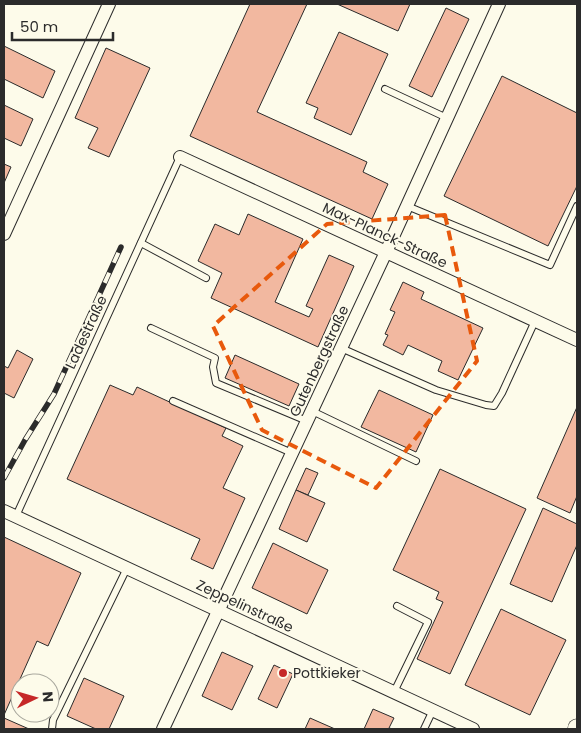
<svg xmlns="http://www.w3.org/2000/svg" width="581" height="733" font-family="Poppins,sans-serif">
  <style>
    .building { fill: #f2b8a0; stroke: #2b2b2b }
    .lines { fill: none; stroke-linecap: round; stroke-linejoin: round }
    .service-casing { stroke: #2b2b2b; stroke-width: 8 }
    .minor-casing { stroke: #2b2b2b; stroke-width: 14 }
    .secondary-casing { stroke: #2b2b2b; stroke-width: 19 }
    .service { stroke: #fdfbea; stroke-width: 6 }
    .minor { stroke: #fdfbea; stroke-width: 12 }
    .secondary { stroke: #fdfbea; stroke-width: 18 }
    .rail-casing { stroke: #2b2b2b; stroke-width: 5.5 }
    .rail { stroke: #fdfbea; stroke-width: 4; stroke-dasharray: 11; stroke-linecap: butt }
    .marked { fill: none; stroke: #e8590c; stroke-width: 4; stroke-dasharray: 10 6; stroke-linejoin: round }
    .poi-dot { fill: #c62828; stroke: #fdfbea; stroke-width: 2 }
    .labels { text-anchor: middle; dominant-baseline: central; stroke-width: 4; stroke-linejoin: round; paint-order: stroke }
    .street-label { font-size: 14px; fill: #2b2b2b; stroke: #fdfbea }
    .poi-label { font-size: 14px; fill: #2b2b2b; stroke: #fdfbea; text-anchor: start }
  </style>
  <rect width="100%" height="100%" fill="#fdfbea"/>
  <!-- building -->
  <g class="building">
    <polygon points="250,4 307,4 257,112 367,162 363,172 388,184 372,219 190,136"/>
    <polygon points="337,4 410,4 398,31"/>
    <polygon points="446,8 469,19 432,97 409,86"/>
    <polygon points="339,32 388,54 351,135 314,118 318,108 306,103"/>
    <polygon points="4,46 55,71 43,98 4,79"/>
    <polygon points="106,48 150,68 109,157 88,148 98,128 75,118"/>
    <polygon points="502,76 577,113 577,186 548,246 444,196"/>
    <polygon points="4,105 33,119 21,146 4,138"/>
    <polygon points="4,164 11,167 4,183"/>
    <polygon points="248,214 303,239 275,302 309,317 313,309 306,306 329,255 354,266 318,347 211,298 222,273 198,261 215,224 239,235"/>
    <polygon points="403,282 424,292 421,299 483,328 458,380 438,371 442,361 408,345 403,355 383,345 388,335 385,334 395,312 390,310"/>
    <polygon points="17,350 33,359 14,398 4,393 4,366 8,368"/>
    <polygon points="235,355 299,384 289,406 225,378"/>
    <polygon points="110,385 133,395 137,387 226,428 222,436 243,446 223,488 245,498 213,569 191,559 200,539 67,479"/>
    <polygon points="379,390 433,415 416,452 361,427"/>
    <polygon points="577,407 577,496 570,513 537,498"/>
    <polygon points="306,468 318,473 308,495 296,490"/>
    <polygon points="440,469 526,509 450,674 417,659 443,602 436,599 439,592 393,570"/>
    <polygon points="296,490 325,503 307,542 279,529"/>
    <polygon points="543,508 577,524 577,545 552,602 510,584"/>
    <polygon points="4,537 81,573 48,646 37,641 4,715"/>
    <polygon points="273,543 328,570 307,614 252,588"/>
    <polygon points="501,609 566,640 530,715 465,685"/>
    <polygon points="222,652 253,666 232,710 202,696"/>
    <polygon points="274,665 293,674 277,708 258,699"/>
    <polygon points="84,678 124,696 109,729 96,729 67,716"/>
    <polygon points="373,709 394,718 389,728 393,729 364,729"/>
    <polygon points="4,718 29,729 4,729"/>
    <polygon points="310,718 335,729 305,729"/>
  </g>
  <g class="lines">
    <!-- service casing -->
    <g class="service-casing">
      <g id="service">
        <polyline points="385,89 447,118"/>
        <polyline points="407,206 550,265 577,206"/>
        <polyline points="141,243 206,278"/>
        <polyline points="151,328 215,358 213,367 216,383 307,421"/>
        <polyline points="341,348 436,390 486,405 494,406 502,393 535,321"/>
        <polyline points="173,401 292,453"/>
        <polyline points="312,411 416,461"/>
        <polyline points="16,516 180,157"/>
        <polyline points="394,692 428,622 397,606"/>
        <polyline points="52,729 53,720 127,568"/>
        <polyline points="424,729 433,710"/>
      </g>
    </g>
    <!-- minor casing -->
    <g class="minor-casing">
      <g id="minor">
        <polyline points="180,157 577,340"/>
        <polyline points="4,234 109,4"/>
        <polyline points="4,511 473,729"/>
        <polyline points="163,729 386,252 499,4"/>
      </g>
    </g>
    <!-- secondary casing -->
    <g class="secondary-casing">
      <polyline id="secondary" points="577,729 577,728"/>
    </g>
    <!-- service -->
    <use href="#service" class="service"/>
    <!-- minor -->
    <use href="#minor" class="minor"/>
    <!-- secondary -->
    <use href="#secondary" class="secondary"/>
    <!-- rail casing -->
    <g class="rail-casing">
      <polyline id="rail" points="4,478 25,440 54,394 121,247"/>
    </g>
    <!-- rail -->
    <use href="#rail" class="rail"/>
  </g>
  <!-- marked area -->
  <path class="marked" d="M445,215L477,361L376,488L262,430L213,326L327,224Z"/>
  <!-- markers -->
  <circle class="poi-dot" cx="283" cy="673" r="5"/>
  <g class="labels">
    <!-- street labels -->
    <g class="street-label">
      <text transform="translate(385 235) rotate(25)">Max-Planck-Straße</text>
      <text transform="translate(86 332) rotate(-65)">Ladestraße</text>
      <text transform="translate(319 361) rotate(-65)">Gutenbergstraße</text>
      <text transform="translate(245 606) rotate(25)">Zeppelinstraße</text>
    </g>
    <!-- poi labels -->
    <g class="poi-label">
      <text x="293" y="673">Pottkieker</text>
    </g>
  </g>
  <!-- border -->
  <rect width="581" height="733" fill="none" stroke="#2b2b2b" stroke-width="10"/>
  <!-- north arrow -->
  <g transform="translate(35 698) rotate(85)"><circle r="24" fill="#fdfbea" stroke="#a9a89e"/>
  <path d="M0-4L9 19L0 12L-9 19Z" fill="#c62828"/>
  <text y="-8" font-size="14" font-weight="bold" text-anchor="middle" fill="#2b2b2b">N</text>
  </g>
  <!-- scale -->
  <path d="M12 32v8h101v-8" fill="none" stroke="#2b2b2b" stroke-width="2.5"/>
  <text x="20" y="32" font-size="15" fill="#2b2b2b" stroke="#fdfbea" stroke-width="4" paint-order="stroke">50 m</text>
</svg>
